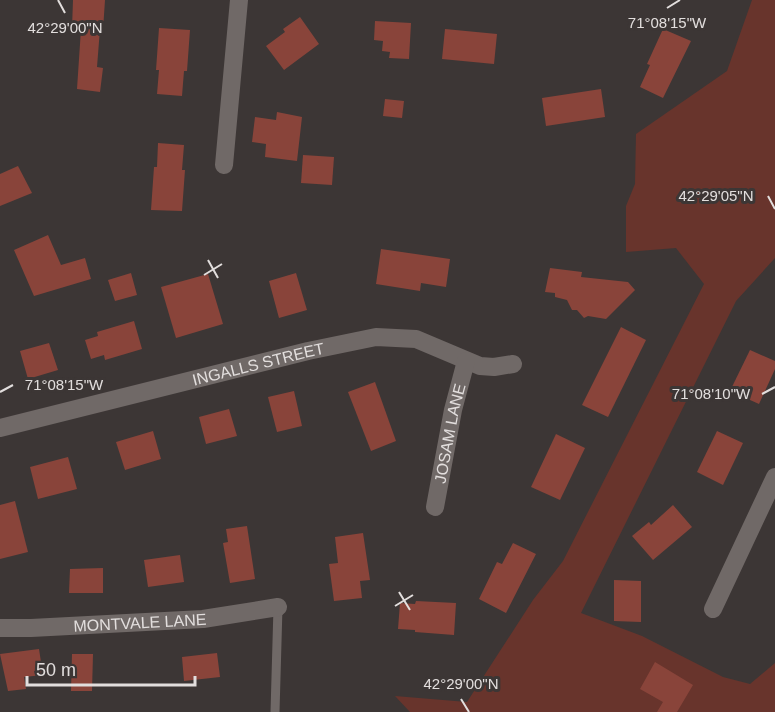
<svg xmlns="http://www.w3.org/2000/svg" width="775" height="712" font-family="Helvetica,sans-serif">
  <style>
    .green { fill: #68342c }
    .building { fill: #89443a }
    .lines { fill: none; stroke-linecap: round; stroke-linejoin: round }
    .lane { stroke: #706967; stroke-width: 9 }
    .street { stroke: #706967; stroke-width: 18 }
    .ticks { fill: none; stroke: #e2dedd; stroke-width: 2 }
    .labels { text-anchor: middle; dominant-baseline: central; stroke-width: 6; stroke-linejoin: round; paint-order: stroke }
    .street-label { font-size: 16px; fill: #e2dedd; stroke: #3c3635 }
    .ticks-label { font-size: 15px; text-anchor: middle; fill: #e2dedd; stroke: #3c3635; stroke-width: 6; stroke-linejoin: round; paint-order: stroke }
  </style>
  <rect width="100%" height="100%" fill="#3c3635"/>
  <!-- green -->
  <polygon class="green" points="752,0 775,0 775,258 736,301 581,613 642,636 723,677 750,684 775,663 775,712 410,712 395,696 467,702 533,600 563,561 704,284 676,248 626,252 626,206 635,184 636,134 727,71"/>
  <!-- building -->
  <g class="building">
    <polygon points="73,0 105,0 103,30 100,29 97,67 103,68 100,92 77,89 81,29 72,28"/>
    <polygon points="300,17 319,44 284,70 266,46 285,32 283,29"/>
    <polygon points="375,21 411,23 409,59 389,58 390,52 382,51 383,41 374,40"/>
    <polygon points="159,28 190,30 187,71 184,71 182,96 157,94 159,70 156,70"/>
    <polygon points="445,29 497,34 494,64 442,59"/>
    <polygon points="663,29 691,41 663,98 640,87 650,65 647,64"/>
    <polygon points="601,89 605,117 546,126 542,98"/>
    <polygon points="385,99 404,101 402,118 383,116"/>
    <polygon points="277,112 302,117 297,161 265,157 266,144 252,142 255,117 276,120"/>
    <polygon points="158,143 184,145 182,170 185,170 182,211 151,210 154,167 157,167"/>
    <polygon points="303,155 334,157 332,185 301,183"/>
    <polygon points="18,166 32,193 0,206 0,174"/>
    <polygon points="48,235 61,265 85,258 91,279 34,296 14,250"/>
    <polygon points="381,249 450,259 446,287 421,283 420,291 376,284"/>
    <polygon points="550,268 582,272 581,277 628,282 635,290 606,319 588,316 584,318 577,310 572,310 567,300 555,297 555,293 545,292"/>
    <polygon points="131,273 137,295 115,301 108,280"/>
    <polygon points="296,273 307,310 279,318 269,281"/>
    <polygon points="208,274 223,324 176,338 161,287"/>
    <polygon points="134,321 142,349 105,360 104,355 91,359 85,340 98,336 97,332"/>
    <polygon points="621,327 646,340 608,417 582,405"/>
    <polygon points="49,343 58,370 28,379 20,351"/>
    <polygon points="750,350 775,361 775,369 759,404 730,391"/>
    <polygon points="375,382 396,441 371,451 348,392"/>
    <polygon points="294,391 302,426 277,432 268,397"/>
    <polygon points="229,409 237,436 206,444 199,417"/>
    <polygon points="153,431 161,459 125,470 116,442"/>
    <polygon points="717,431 743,443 723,485 697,472"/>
    <polygon points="556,434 585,448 560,500 531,487"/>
    <polygon points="68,457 77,489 38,499 30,467"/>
    <polygon points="15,501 28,552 0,559 0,505"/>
    <polygon points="673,505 692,527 653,560 632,536 649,522 651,525"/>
    <polygon points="247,526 255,579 230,583 223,543 228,542 226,529"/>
    <polygon points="363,533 370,580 360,581 362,598 334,601 329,564 338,563 335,537"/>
    <polygon points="513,543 536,554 506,613 479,599 497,562 502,564"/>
    <polygon points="180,555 184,582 148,587 144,560"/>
    <polygon points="103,568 103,593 69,593 70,569"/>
    <polygon points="614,580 641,581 641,622 614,621"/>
    <polygon points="416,601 456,603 454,635 415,632 415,630 398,629 400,603 415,604"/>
    <polygon points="39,649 43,675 24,677 26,689 8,691 0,654"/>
    <polygon points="217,653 220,677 184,681 182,657"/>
    <polygon points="72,654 93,654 92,691 71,691"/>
    <polygon points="655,662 693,685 677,712 657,712 663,702 640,689"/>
  </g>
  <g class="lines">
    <!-- lane -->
    <polyline class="lane" points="275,712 278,607"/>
    <!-- street -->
    <g class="street">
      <polyline points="224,165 239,0"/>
      <path id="s1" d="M0,428L308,351L376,337L416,339L480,366L494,367L513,364"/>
      <path id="s2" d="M435,507L453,410L466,361"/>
      <polyline points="713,609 775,477"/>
      <path id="s3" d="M0,628H31L203,619L278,607"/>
    </g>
  </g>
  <!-- ticks -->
  <path class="ticks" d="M58,0L65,13M667,8L680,0M768,196L775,209M208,260L218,278M204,275L222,264M0,392L13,385M762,394L775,387M399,592L410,610M395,606L413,595M461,699L469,712"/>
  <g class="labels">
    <!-- street labels -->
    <g class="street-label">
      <text stroke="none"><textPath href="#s1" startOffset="266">INGALLS STREET</textPath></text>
      <text stroke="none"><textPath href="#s2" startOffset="75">JOSAM LANE</textPath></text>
      <text stroke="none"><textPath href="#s3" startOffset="140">MONTVALE LANE</textPath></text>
    </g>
  </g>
  <g class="ticks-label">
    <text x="667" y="28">71°08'15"W</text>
    <text x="65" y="33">42°29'00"N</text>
    <text x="716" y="201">42°29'05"N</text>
    <text x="64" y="390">71°08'15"W</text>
    <text x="711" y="399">71°08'10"W</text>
    <text x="461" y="689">42°29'00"N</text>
  </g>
  <!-- scale -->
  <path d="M27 676v9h168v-9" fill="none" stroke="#e2dedd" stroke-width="3"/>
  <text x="36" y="676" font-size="18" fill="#e2dedd" stroke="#3c3635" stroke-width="4.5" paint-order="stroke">50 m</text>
</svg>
